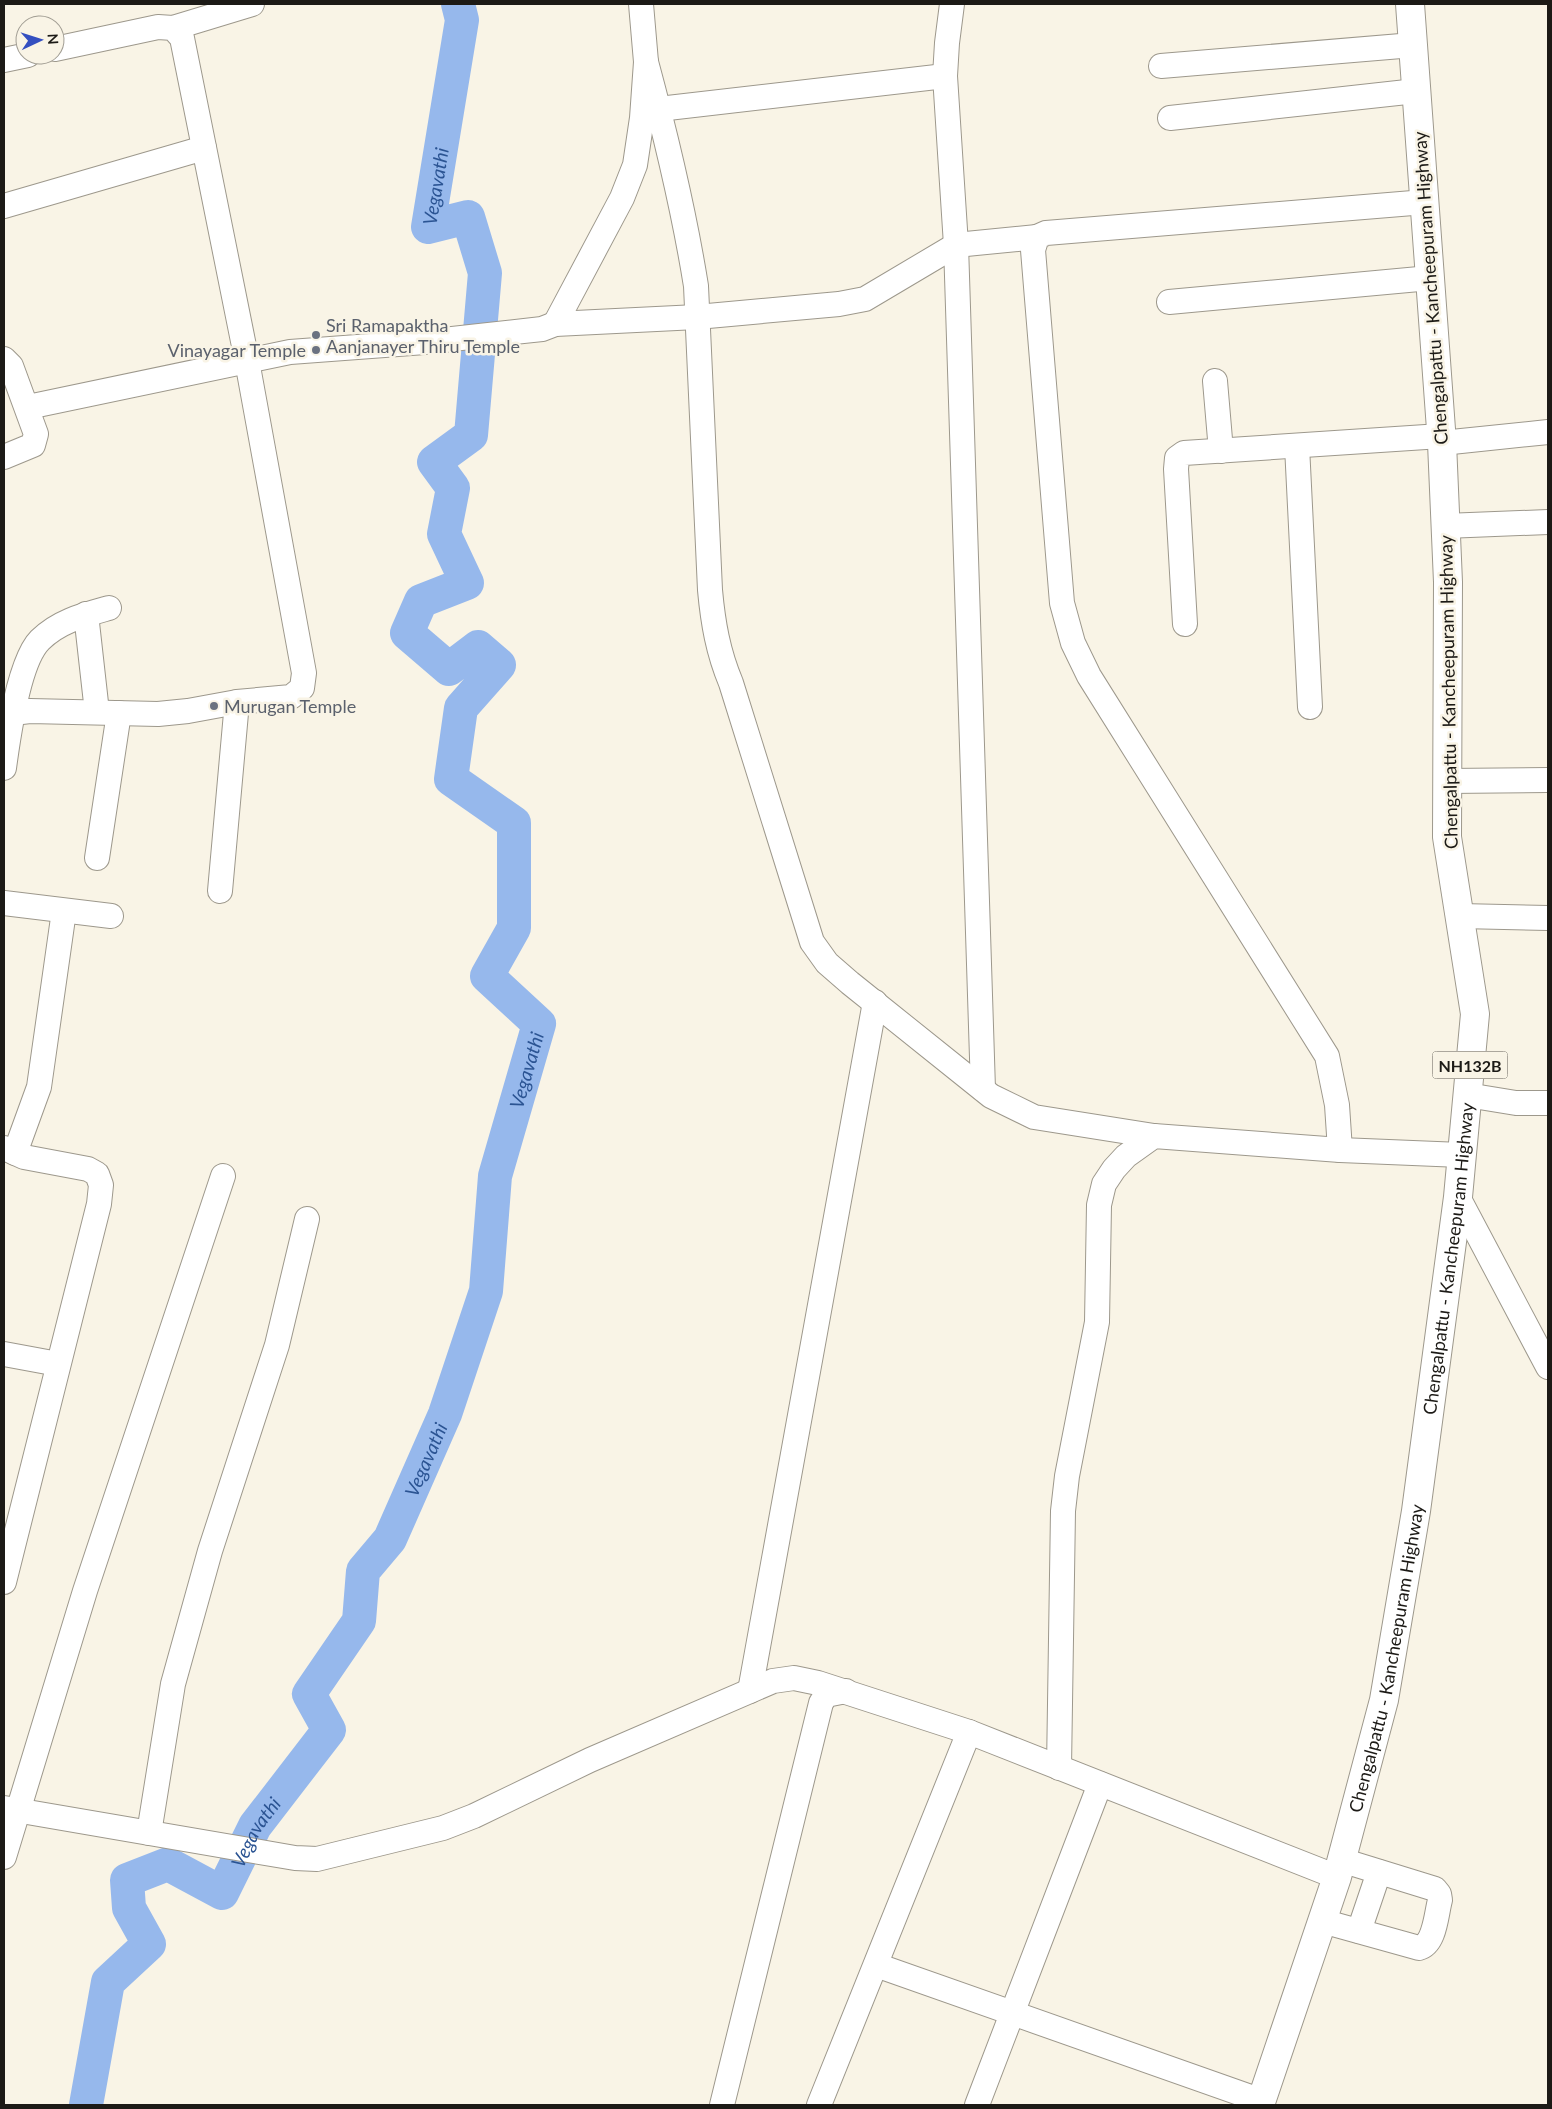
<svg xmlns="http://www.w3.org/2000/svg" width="1552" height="2109" font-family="Lato,sans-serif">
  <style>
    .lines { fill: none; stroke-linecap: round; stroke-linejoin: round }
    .river { stroke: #96b8ec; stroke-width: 34 }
    .minor-casing { stroke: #9d988c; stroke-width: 26 }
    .highway-casing { stroke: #9d988c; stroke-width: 30 }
    .minor { stroke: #fff; stroke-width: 24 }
    .highway { stroke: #fff; stroke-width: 28 }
    .worship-dot { fill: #6b7280; stroke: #f9f4e6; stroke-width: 2 }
    .labels { text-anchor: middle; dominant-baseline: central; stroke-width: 5; stroke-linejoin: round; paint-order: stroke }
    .shield { fill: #f9f4e6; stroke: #5e5b54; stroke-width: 1 }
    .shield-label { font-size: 16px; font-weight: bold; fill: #1c1a16 }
    .street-label { font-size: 18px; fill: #1c1a16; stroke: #f9f4e6 }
    .worship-label { font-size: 18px; fill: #5b616d; stroke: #f9f4e6; text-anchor: start }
    .water-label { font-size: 19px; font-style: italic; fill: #2b5493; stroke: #f9f4e6 }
  </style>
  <rect width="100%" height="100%" fill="#f9f4e6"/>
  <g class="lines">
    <!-- river -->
    <path class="river" id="s1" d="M86,2105L108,1982L149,1944L129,1908L127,1880L168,1864L222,1893L255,1826L329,1730L309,1694L359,1621L363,1571L390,1539L445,1414L486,1291L495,1176L539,1024L487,976L514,928V823L451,779L461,708L499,665L478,647L449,669L407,633L421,601L467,583L444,534L453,488L434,462L471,435L485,273L468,217L428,227L462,20L458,4"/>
    <!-- minor casing -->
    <g class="minor-casing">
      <g id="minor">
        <polyline points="952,4 947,43 945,76 956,245 983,1089"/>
        <polyline points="173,28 252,4"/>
        <polyline points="4,60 28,55"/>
        <path d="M646,62C666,136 684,211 696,286L710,590C713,623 718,652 731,683L812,942L827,963L850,983L991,1096L1034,1117L1154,1136"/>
        <polyline points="1161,66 1413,45"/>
        <polyline points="659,109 945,76"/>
        <polyline points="1170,118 1416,91"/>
        <polyline points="4,206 204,148"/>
        <polyline points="1169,302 1430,278"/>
        <polyline points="555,324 622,198 635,165 642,118 646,62 641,4"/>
        <polyline points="4,359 11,366 36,434 33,445 4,457"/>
        <polyline points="1215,381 1221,451"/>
        <polyline points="28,407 290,352 425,342 542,329 555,324 697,317 839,304 865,299 956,245 1037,237"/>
        <polyline points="1442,443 1548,432"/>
        <polyline points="1297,446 1310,707"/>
        <polyline points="1445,526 1548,522"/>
        <polyline points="86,614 97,712"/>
        <polyline points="1185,624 1176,469 1177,458 1184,453 1441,436"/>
        <polyline points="4,707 13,713 30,711 158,714 188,711 237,702 291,697 302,688 304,673 247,361 182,38 173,28 158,27 55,49"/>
        <path d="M4,768C8,738 19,661 40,640C59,621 84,615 109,608"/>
        <polyline points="1447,781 1548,780"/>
        <polyline points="97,858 119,713"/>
        <polyline points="220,891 237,702"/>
        <polyline points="4,903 111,916"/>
        <polyline points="1460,916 1548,918"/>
        <polyline points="1467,1095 1516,1103 1548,1103"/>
        <polyline points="4,1148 24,1157 88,1169 97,1174 101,1185 99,1204 4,1582"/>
        <polyline points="1340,1150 1337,1105 1327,1056 1089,676 1073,643 1062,603 1033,250 1037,237 1046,233 1425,202"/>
        <polyline points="15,1153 39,1087 64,911"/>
        <polyline points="1458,1197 1548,1367"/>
        <polyline points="4,1354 58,1364"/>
        <polyline points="750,1691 875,1002"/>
        <polyline points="1059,1768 1063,1511 1067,1476 1097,1322 1099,1205 1104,1184 1114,1169 1126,1156 1154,1136 1340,1150 1461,1155"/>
        <polyline points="4,1808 295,1858 317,1859 443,1828 474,1816 590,1760 773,1681 794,1678 818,1683 969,1732 1337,1877"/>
        <polyline points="149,1833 173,1684 210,1551 277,1345 307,1219"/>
        <polyline points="4,1857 85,1591 223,1176"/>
        <path d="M1322,1921L1419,1948C1435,1944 1436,1915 1440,1900L1439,1894L1435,1889L1341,1860"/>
        <polyline points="1359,1931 1379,1872"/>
        <polyline points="876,1965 1262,2101"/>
        <polyline points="722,2105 821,1703 826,1695 846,1691"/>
        <polyline points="819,2105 969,1732"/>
        <polyline points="977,2105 1100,1784"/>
      </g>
    </g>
    <!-- highway casing -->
    <g class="highway-casing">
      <g id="highway">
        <path id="s2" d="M1260,2105L1337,1877L1384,1700L1416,1511L1458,1197L1475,1014L1447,837L1448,582L1442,443L1410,4"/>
      </g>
    </g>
    <!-- minor -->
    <use href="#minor" class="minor"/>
    <!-- highway -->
    <use href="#highway" class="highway"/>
  </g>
  <!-- markers -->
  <g class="worship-dot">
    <circle cx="316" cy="335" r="5"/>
    <circle cx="316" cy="350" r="5"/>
    <circle cx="214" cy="706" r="5"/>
  </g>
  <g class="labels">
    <!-- shield labels -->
    <rect class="shield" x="1432.5" y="1051.5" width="75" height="27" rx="4"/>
    <g class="shield-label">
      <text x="1470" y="1065">NH132B</text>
    </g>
    <!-- street labels -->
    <g class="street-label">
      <text transform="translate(1430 288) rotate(-94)">Chengalpattu - Kancheepuram Highway</text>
      <text transform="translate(1448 692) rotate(-91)">Chengalpattu - Kancheepuram Highway</text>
      <text stroke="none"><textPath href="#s2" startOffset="870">Chengalpattu - Kancheepuram Highway</textPath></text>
      <text stroke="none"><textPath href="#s2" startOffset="465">Chengalpattu - Kancheepuram Highway</textPath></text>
    </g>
    <!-- worship labels -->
    <g class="worship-label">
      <text x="326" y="325">Sri Ramapaktha<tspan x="326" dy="21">Aanjanayer Thiru Temple</tspan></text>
      <text x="306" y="350" text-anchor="end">Vinayagar Temple</text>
      <text x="224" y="706">Murugan Temple</text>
    </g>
    <!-- water labels -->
    <g class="water-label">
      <text stroke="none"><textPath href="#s1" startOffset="2436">Vegavathi</textPath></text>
      <text stroke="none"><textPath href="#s1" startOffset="1265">Vegavathi</textPath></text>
      <text stroke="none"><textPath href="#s1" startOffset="860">Vegavathi</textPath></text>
      <text stroke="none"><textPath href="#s1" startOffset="425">Vegavathi</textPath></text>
    </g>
  </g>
  <!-- border -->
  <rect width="1552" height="2109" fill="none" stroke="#1c1a16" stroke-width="10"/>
  <!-- north arrow -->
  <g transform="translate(40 40) rotate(86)"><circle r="24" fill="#f9f4e6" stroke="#a19d93"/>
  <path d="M0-4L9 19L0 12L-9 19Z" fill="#344fc0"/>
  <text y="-8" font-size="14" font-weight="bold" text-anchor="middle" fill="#1c1a16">N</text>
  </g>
</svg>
